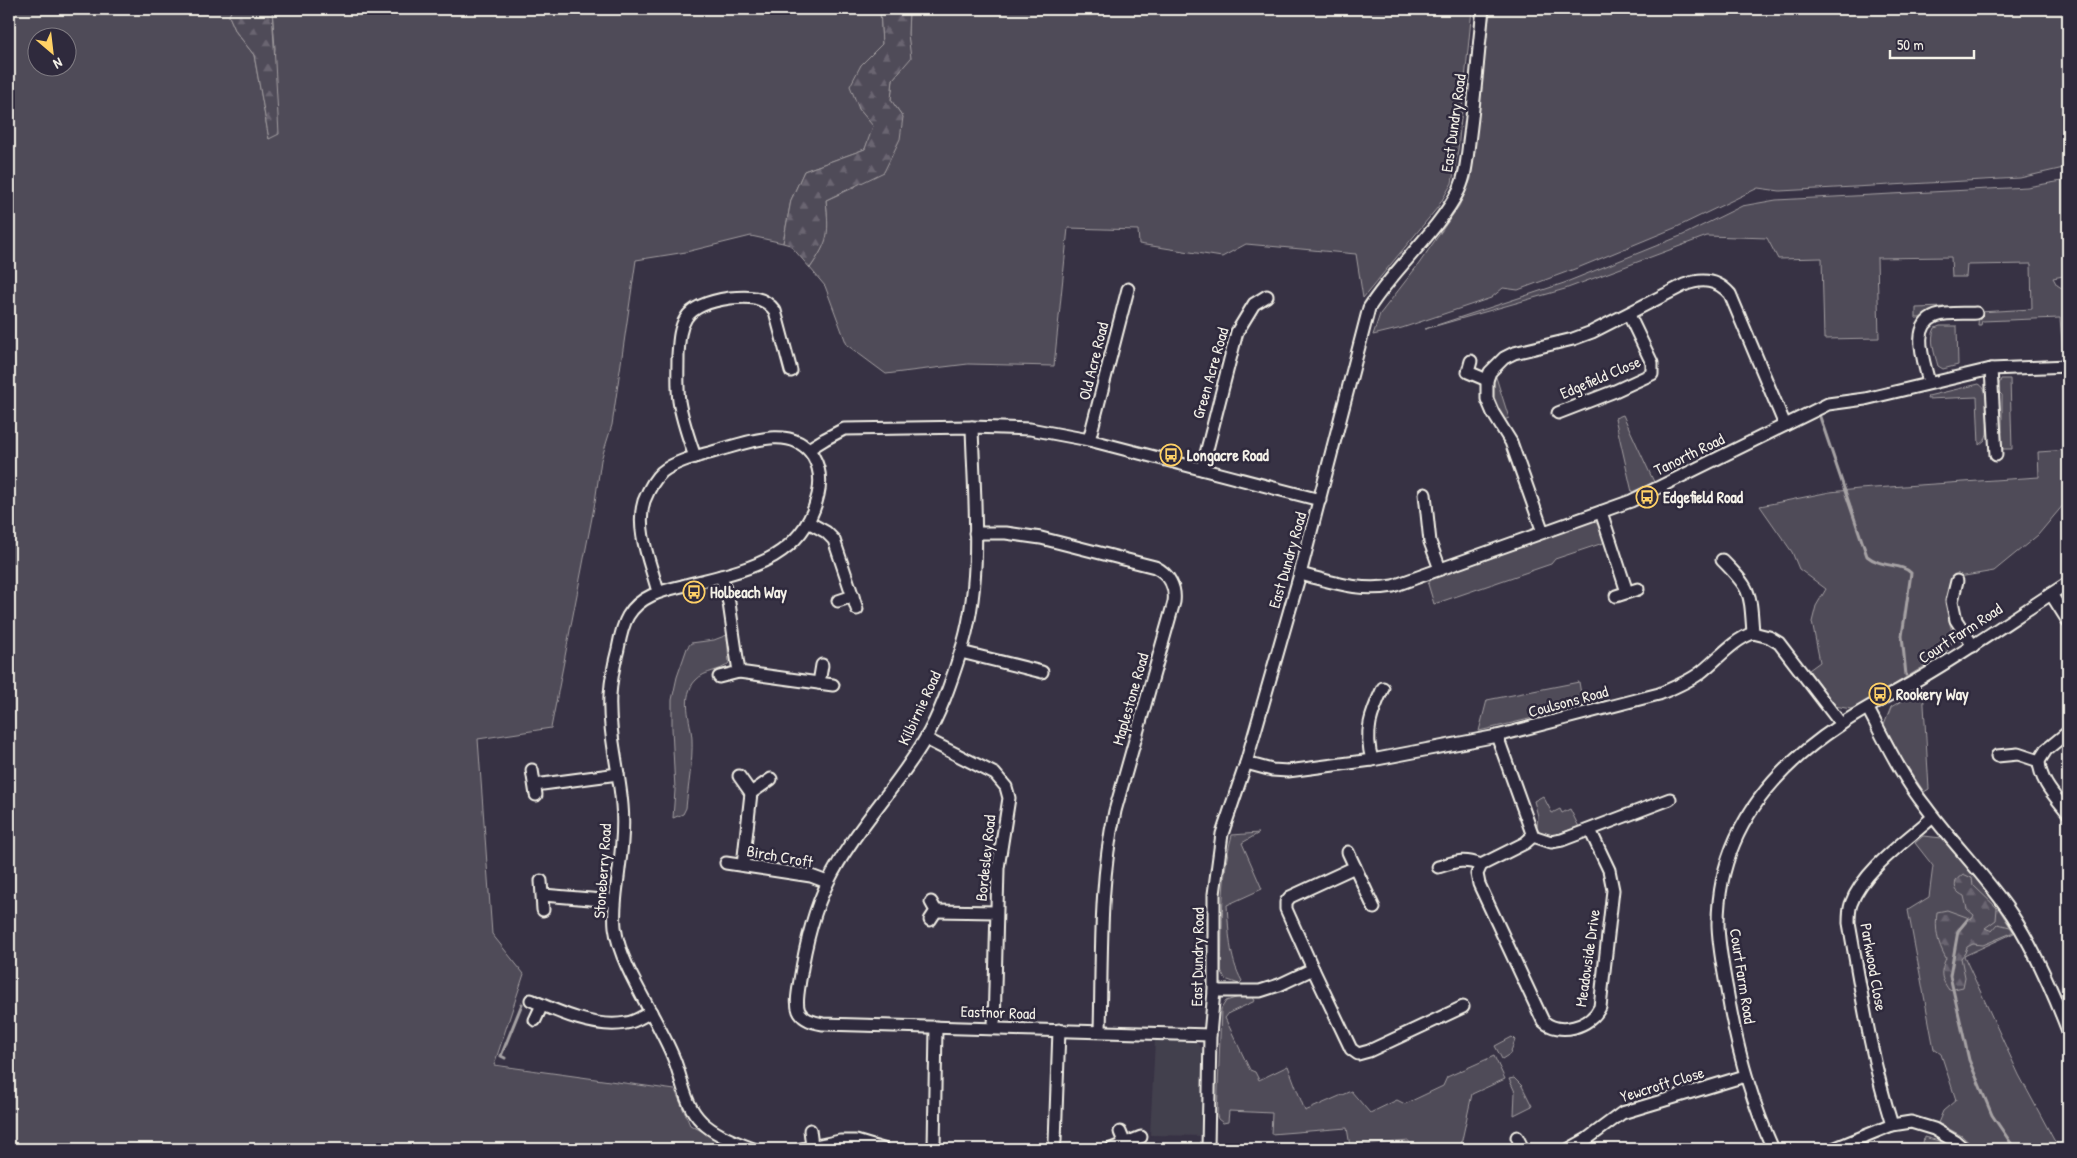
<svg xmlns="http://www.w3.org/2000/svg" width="2077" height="1158" font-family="'Patrick Hand',sans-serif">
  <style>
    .built { fill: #433f4e }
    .green { fill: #504b59; stroke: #a29ea0; fill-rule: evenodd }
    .forest { fill: url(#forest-firs); stroke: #a29ea0 }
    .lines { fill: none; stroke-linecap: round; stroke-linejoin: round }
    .stream { stroke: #a6a2a4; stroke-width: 3 }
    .minor-casing { stroke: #f4f1e8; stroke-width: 15 }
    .minor { stroke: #2f2a3d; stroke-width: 11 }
    .labels { text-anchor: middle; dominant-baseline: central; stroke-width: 5; stroke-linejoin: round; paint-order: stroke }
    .street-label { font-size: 16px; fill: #f4f1e8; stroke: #2f2a3d }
    .poi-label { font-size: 16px; font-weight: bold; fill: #f4f1e8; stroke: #2f2a3d; text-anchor: start }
  </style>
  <defs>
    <pattern id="forest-firs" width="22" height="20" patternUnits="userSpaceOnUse" patternTransform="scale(1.25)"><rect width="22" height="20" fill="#504b59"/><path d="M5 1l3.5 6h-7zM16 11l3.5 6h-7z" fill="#6a6571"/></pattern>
  </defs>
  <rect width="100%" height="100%" fill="#373244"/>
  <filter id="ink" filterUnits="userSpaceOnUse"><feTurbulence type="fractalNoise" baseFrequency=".02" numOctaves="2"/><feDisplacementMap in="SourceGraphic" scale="10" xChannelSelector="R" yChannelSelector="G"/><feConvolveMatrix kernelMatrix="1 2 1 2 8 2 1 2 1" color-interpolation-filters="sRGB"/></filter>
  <g filter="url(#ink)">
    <!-- built -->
    <polygon class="built" points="1155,1040 1196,1042 1204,1051 1205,1057 1205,1136 1150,1135"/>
    <!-- green -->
    <g class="green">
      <path d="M9,9H232L229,16L236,32L254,55L269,139L275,48L272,9H880L882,44L861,65L859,109L874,126L865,149L804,171L791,200L783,243L751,236L686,252L636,260L612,425L601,460L595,502L551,728L478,739L492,934L524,974L494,1065L675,1090L690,1125L737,1149H9ZM38,38H68V68H38Z"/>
      <path d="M909,9H1472L1458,150L1452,183L1438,207L1363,298L1356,254L1246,244L1222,257L1139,244L1138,230L1068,228L1054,366L968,364L886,374L847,345L825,286L810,268C829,241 829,232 826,200L855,187L903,117L891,100L893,79L910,57L908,34Z"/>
      <polygon points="1490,9 2068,9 2068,167 2020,178 1780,191 1758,188 1677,227 1580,267 1518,290 1503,288 1491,298 1402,328 1373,335 1380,314 1418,265 1459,206 1471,179"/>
      <polygon points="2068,180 2068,275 2053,278 2057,285 2068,292 2068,353 2063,354 2060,318 1982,321 1981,325 1978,325 1979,312 2032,309 2031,264 1967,265 1966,277 1952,277 1951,257 1877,258 1879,338 1824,339 1822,258 1778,259 1767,238 1707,236 1565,289 1425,329 1564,283 1683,235 1742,206 1776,200 2027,187"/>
      <polygon points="1944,307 1945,309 1924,318 1916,318 1916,308"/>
      <path d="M1940,326H1957L1958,365L1943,369L1938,366C1935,355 1929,339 1935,328Z"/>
      <path d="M1495,374L1509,418L1504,420C1491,404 1488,395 1495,374Z"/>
      <polygon points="2001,379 2010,379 2012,449 2003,449 1999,436 2002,432 2002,395 1997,390"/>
      <path d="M1979,384C1992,391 1987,420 1987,434L1985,440L1979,445L1977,397L1927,399L1928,396Z"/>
      <polygon points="1623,415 1654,482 1632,492 1615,418"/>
      <polygon points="2068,450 2068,509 2064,504 2038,535 1994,571 1959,577 1948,617 1953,635 1951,645 1946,653 1859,706 1851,709 1835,706 1809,670 1820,662 1812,622 1816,606 1826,589 1799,569 1792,552 1760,506 1830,492 1859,489 2039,477 2038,452"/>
      <polygon points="1593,520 1601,527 1606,542 1555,559 1551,564 1434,604 1428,584 1433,577"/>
      <path d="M727,635L729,663C721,672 705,670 696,680C680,696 691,721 692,739C693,761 688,786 686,808L683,814L673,818L675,790L672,728V700L677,677L687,648L691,643L714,640Z"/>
      <polygon points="1579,682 1583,706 1479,731 1487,700"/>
      <polygon points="1923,688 1929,789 1924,792 1903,760 1884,725 1891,707"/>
      <polygon points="1543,796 1552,813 1560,809 1562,813 1570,809 1579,827 1554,835 1540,832 1537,827 1538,816 1534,801"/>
      <path d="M1259,833L1242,843L1262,889L1227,905C1229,932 1229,958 1242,981L1239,984L1225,979L1221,970C1223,926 1220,878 1232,835Z"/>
      <polygon points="1923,836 1942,838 1992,898 2014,933 1964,956 2019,1075 2054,1140 2063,1149 1976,1149 1962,1136 1938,1123 1943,1111 1956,1100 1941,1054 1934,1049 1908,910 1929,897 1933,866 1915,843"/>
      <polygon points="1242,996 1253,997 1255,1001 1229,1013 1225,1018 1250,1070 1255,1072 1259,1080 1288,1066 1305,1111 1351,1091 1370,1113 1397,1100 1405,1104 1443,1086 1447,1077 1494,1056 1505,1079 1472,1094 1460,1149 1410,1149 1409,1141 1350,1146 1347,1128 1271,1134 1272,1113 1229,1111 1228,1122 1223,1123 1218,1119 1217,1116 1221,1009 1226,1001"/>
      <polygon points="1512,1037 1515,1040 1510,1054 1502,1059 1495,1046"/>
      <polygon points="1514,1078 1522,1086 1532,1106 1514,1115 1515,1092 1509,1079"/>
      <polygon points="1924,1137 1943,1142 1952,1149 1922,1149"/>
    </g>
    <!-- forest -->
    <g class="forest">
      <polygon points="232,9 272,9 279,134 269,139 254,55 236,32 229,16"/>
      <path d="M880,9H909L908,34L911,58L893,79L891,100L903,117L900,139L884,172L826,200C829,234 830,239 810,268L790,245L783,243L791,200L804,171L865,149L873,126L859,109L850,86L861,65L882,44Z"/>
      <path d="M1963,874L1972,878L1973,885L1997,908L1996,920L1985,928L1992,931L1998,924L2010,927L2014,932L1983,945L1973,944L1967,947L1965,953L1961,958L1965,977L1963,987L1949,990C1940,977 1940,973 1946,958C1937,942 1935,930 1937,912L1947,910L1972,919L1974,915L1967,909L1964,896C1956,892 1954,889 1956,880Z"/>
    </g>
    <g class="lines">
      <!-- stream -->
      <g class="stream">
        <path d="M1820,417L1867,556C1881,568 1902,563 1911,573L1902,636L1906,675"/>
        <polyline points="1968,919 1958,931 1950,976 1969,1060 1992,1115 2015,1149"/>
        <polyline points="505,1058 501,1056 522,1004"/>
      </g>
      <!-- minor casing -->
      <g class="minor-casing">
        <g id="minor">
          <polyline points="1471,361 1468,372 1487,380"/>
          <polyline points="1991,369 1996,455"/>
          <path d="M1929,383C1925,363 1909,326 1936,316C1948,312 1963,314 1976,313"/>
          <polyline points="1558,413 1615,391 1652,374 1652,363 1629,315"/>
          <path d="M972,427C974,501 984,582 960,654C951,682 940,715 924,741C895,790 853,831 828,882C813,912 805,947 800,980C796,1005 792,1019 823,1024L1210,1035"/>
          <polyline points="1089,440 1128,289"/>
          <polyline points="810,451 812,447 825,439 844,429 972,427 1030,429 1089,440 1320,500"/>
          <path d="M695,457C689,439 682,420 679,401C677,386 678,371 678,355C679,343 679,329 686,318C694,305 716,300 730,298C748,296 764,296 775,311L791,371"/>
          <polyline points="1202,469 1237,332 1254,304 1267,296"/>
          <polyline points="1425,494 1430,542 1440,569"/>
          <polyline points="1601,512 1627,592"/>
          <polyline points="808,522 826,532 834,540 857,609"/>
          <path d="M1543,532L1511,442L1493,413L1487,399V380L1490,372L1504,358L1514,353L1573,339L1592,332L1684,285C1702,278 1717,279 1730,294L1785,425"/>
          <path d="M975,533H1006L1041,538L1155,567C1169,574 1176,587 1174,602L1115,811C1099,883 1102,958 1100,1031"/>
          <path d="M1722,560C1752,590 1750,592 1753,633"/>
          <path d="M1300,574C1333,582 1359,592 1393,586L1631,501L1828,404L1865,399L1991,369L2068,366"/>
          <polyline points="721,576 729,603 739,672 833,685"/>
          <polyline points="1957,581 1952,601 1956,620 1973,646"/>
          <path d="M658,592C651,564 635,530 644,501C648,491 654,479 662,472C677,460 699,456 716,451C745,443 793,423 813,456C820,468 821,482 818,495C803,563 738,571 682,586C661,591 640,596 628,616C622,626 620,638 618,649C614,664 611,680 610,695C608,731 619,769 622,805C624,826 622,848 619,869C617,888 613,907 615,927C620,968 658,1018 674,1059C683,1081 684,1105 702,1122C715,1135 736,1142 753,1149"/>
          <polyline points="2051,594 2068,621"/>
          <polyline points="1616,596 1638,589"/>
          <polyline points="838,601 853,596"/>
          <polyline points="961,652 1042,672"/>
          <polyline points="719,677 739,672"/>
          <polyline points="819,683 822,665"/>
          <path d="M1868,709C1886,743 1902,777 1926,807C1953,844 1986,876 2012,915C2035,950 2053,992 2068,1031"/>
          <path d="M2068,732L2046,750L2039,761C2040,782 2056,797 2068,813"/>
          <polyline points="1497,736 1533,836 1551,842 1562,840 1670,799"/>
          <polyline points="926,739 995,774 1006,787 1009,798 998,868 994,1028"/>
          <polyline points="1997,756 2018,754 2039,761"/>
          <path d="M1372,760C1364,731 1371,714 1383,688"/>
          <path d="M1246,763L1272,770L1288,771L1372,760L1497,736L1659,694C1673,688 1688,682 1700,673C1717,660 1733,640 1753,633L1769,637L1779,643L1841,724"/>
          <polyline points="532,770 536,795"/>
          <polyline points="739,776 751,793"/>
          <polyline points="535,785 618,774"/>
          <path d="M1533,836L1525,843L1481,865L1477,874L1479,884L1543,1021C1559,1036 1591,1027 1600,1007L1613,890L1609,870L1590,830"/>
          <polyline points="1348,852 1355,867"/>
          <polyline points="726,863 811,876 827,882"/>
          <polyline points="743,865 751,793 771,779"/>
          <path d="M1438,867C1455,862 1463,858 1481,865"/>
          <polyline points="541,881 543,910"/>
          <polyline points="543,895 614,901"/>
          <polyline points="1374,908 1355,867 1290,897 1286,902 1286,909 1313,969 1351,1049 1358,1054 1369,1051 1463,1007"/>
          <polyline points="936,911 996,912"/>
          <polyline points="930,920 936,911 931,902"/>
          <polyline points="1214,991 1260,991 1279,985 1313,969"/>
          <path d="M531,1000C558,1012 596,1029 626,1023C635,1022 643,1016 651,1012"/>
          <polyline points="535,1020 542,1005"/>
          <path d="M1892,1125C1871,1059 1861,990 1849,923C1849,917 1849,910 1851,904C1863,870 1907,840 1933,817"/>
          <polyline points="810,1130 812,1146"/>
          <polyline points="1120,1132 1125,1144"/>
          <polyline points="1517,1137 1523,1149"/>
          <polyline points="1055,1141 1059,1030"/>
          <polyline points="801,1149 840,1141 856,1141 883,1149"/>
          <polyline points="934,1149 936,1027"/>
          <polyline points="1111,1149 1141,1137"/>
          <path d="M1208,1149L1210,1035L1214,991V894L1222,834L1246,763L1300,574L1369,308C1395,267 1437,233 1459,190C1466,175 1467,158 1469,142C1475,98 1478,53 1483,9"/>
          <polyline points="1569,1149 1587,1139 1622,1113 1745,1076"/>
          <path d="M1773,1149C1750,1098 1736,1045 1727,990C1723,969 1719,947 1718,926C1717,837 1769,772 1840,725C1866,707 1895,693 1922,677C1972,648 2019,614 2068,583"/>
          <polyline points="1833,1149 1892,1125 1911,1122 1934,1129 1956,1142 1964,1149"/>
        </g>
      </g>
      <!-- minor -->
      <use href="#minor" class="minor"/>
    </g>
  </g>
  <!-- icons -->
  <defs>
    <g id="bus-ring" transform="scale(1.125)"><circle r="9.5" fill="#2f2a3d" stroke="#ffd166" stroke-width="1.5"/><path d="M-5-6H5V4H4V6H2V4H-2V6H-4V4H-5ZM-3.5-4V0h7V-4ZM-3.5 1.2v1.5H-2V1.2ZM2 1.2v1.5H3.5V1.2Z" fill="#ffd166"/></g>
  </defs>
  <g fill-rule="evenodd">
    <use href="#bus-ring" x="1171" y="455"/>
    <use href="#bus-ring" x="1647" y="497"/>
    <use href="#bus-ring" x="694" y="592"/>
    <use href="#bus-ring" x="1880" y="694"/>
  </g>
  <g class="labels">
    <!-- street labels -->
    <g class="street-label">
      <text transform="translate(1453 123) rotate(-82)">East Dundry Road</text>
      <text transform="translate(1093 361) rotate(-76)">Old Acre Road</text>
      <text transform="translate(1210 373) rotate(-74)">Green Acre Road</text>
      <text transform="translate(1600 377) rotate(-23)">Edgefield Close</text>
      <text transform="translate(1689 454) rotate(-26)">Tanorth Road</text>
      <text transform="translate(1287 560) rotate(-74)">East Dundry Road</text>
      <text transform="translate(1960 633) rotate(-33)">Court Farm Road</text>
      <text transform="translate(1130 699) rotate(-74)">Maplestone Road</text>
      <text transform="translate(1568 701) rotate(-15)">Coulsons Road</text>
      <text transform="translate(919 708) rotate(-65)">Kilbirnie Road</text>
      <text transform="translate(780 856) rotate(10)">Birch Croft</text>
      <text transform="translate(985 858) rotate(-84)">Bordesley Road</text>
      <text transform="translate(602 871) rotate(-86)">Stoneberry Road</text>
      <text transform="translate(1197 957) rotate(-89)">East Dundry Road</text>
      <text transform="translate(1587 958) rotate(-82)">Meadowside Drive</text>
      <text transform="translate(1874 967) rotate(80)">Parkwood Close</text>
      <text transform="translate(1743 976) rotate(81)">Court Farm Road</text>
      <text transform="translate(998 1012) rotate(2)">Eastnor Road</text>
      <text transform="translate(1662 1084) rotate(-17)">Yewcroft Close</text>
    </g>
    <!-- poi labels -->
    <g class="poi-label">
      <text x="1187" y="455">Longacre Road</text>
      <text x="1663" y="497">Edgefield Road</text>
      <text x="710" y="592">Holbeach Way</text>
      <text x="1896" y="694">Rookery Way</text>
    </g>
  </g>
  <!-- margin -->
  <rect width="2077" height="1158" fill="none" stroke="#2f2a3d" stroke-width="30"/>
  <rect x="15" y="15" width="2047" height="1128" fill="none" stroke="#f4f1e8" stroke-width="2" filter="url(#ink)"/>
  <!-- north arrow -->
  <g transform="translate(52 52) rotate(152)"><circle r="24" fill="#2f2a3d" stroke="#7e7a81"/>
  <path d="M0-4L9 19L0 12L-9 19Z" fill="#ffd166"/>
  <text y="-8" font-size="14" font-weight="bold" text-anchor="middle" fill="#f4f1e8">N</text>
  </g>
  <!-- scale -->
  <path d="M1890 50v8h84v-8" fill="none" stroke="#f4f1e8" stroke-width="2.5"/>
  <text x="1897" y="50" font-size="15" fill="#f4f1e8" stroke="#2f2a3d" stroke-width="4" paint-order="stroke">50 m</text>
</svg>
